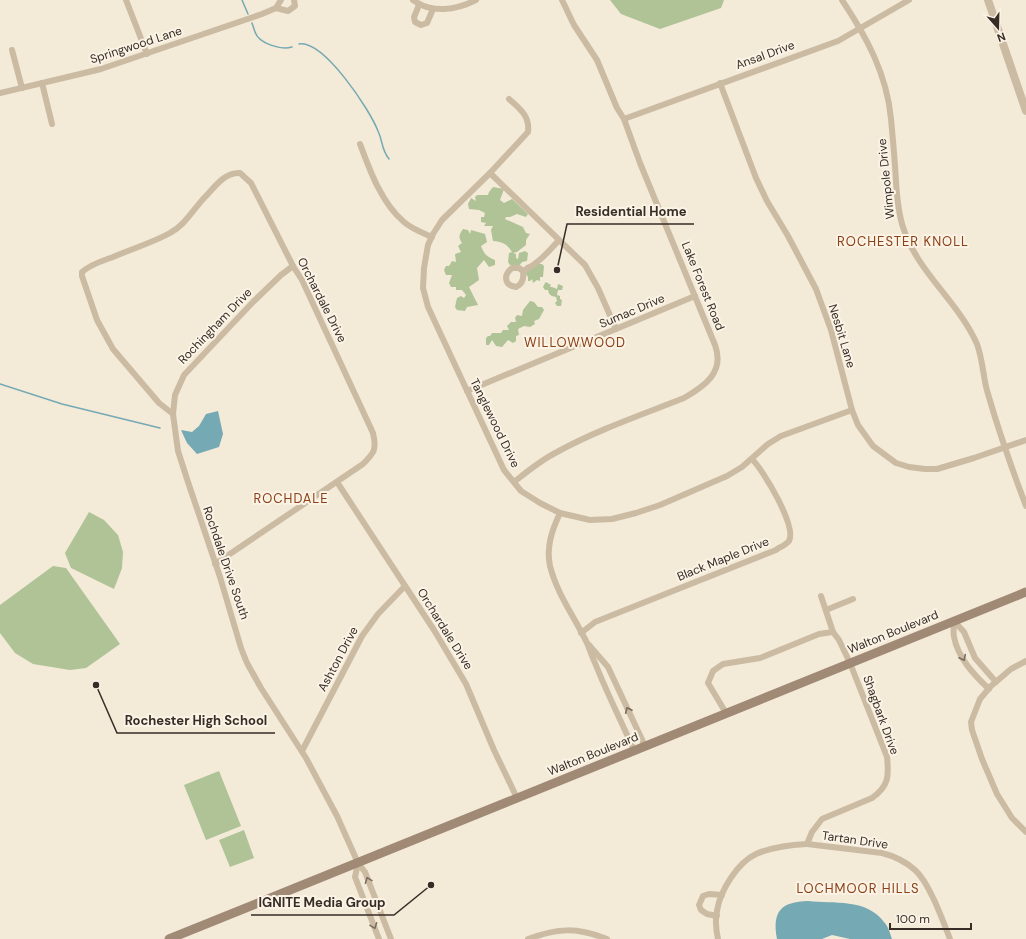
<svg xmlns="http://www.w3.org/2000/svg" width="1026" height="939" font-family="'DM Sans',sans-serif">
  <style>
    .green { fill: #afc397 }
    .water { fill: #75a9b3 }
    .lines { fill: none; stroke-linecap: round; stroke-linejoin: round }
    .stream { stroke: #75a9b3; stroke-width: 1.5 }
    .minor { stroke: #ccbba3; stroke-width: 6 }
    .tertiary { stroke: #ccbba3; stroke-width: 8 }
    .secondary { stroke: #a08975; stroke-width: 9 }
    .oneway { stroke: #7a6d5e }
    .labels { text-anchor: middle; dominant-baseline: central; stroke-width: 4; stroke-linejoin: round; paint-order: stroke }
    .street-label { font-size: 12px; fill: #372d26; stroke: #fbf3e5 }
    .neighbourhood-label { font-size: 13px; letter-spacing: 1px; fill: #8c4118; stroke: #fbf3e5 }
    .leader { fill: none; stroke: #372d26; stroke-width: 1.5 }
    .callout-dot { fill: #372d26; stroke: #fbf3e5; stroke-width: 1.5 }
    .callout-label { font-size: 13px; text-anchor: middle; font-weight: bold; fill: #372d26; stroke: #fbf3e5; stroke-width: 4; stroke-linejoin: round; paint-order: stroke }
  </style>
  <rect width="100%" height="100%" fill="#f3ead8"/>
  <!-- green -->
  <g class="green">
    <polygon points="610,0 724,0 721,8 660,29 621,14"/>
    <path d="M493,187L504,189L500,200L504,203L512,199L528,214L526,217L517,214L510,217H506L505,219L523,227L526,233L530,234L526,240V245L517,252L513,253L516,254V258L518,259L519,253L525,251L528,253L527,261L522,262L519,266L510,265L508,262L509,253L512,252C507,244 503,242 493,241L491,230L493,226H484L486,223L481,222V217H484L485,213L479,210L469,209L468,204L471,198L476,201L475,197L477,195H488L489,192Z"/>
    <path d="M463,229L468,230L470,234L471,230L485,234L487,242L481,246C484,254 487,257 495,260V265L489,267L484,260L477,268L479,280L469,287L478,305L467,307L465,311L457,310L455,307L457,298L461,296L464,298L466,295L462,290H456V287H451L449,283L452,275H446L444,270L446,266H449L452,261L456,262L455,254L461,252L458,246L462,243C458,237 459,235 463,229Z"/>
    <polygon points="538,263 539,264 542,264 544,266 543,277 540,277 540,281 537,280 533,283 532,279 530,281 528,281 528,277 525,273 526,265"/>
    <path d="M546,282L551,285L550,287H552L557,289L558,284L563,286L562,290H558L557,295L560,296V299L562,300L561,306H557L555,303L557,301L556,297C551,296 549,295 548,290H545L543,287L545,283Z"/>
    <polygon points="530,301 534,302 538,307 542,307 544,310 539,319 534,321 535,324 530,327 524,326 518,329 519,335 516,336 516,341 513,343 508,340 502,347 496,346 492,340 489,345 486,345 486,338 488,336 490,336 492,333 501,333 503,330 509,330 507,326 511,322 516,322 515,318 517,315 522,316 523,310"/>
    <polygon points="89,512 104,520 118,535 123,552 122,568 114,589 71,568 65,553"/>
    <polygon points="53,566 66,568 120,644 86,668 70,670 33,664 15,653 0,633 0,605"/>
    <polygon points="219,771 241,826 206,840 184,785"/>
    <polygon points="244,830 254,858 230,867 219,840"/>
  </g>
  <!-- water -->
  <g class="water">
    <polygon points="218,411 223,434 219,447 197,454 187,443 181,430 192,432 199,426 206,414"/>
    <path d="M808,901C834,904 866,898 884,922C888,926 890,933 892,939H850L832,935L822,939H777C772,911 781,902 808,901Z"/>
  </g>
  <g class="lines">
    <!-- stream -->
    <g class="stream">
      <polyline points="242,0 248,14"/>
      <path d="M252,23C253,26 254,29 255,32C259,44 281,50 292,47"/>
      <path d="M299,44C324,40 370,110 378,131C383,141 381,149 389,159"/>
      <polyline points="0,384 62,404 160,428"/>
    </g>
    <!-- minor -->
    <g class="minor">
      <polyline points="126,0 147,54"/>
      <path d="M413,0C432,14 456,10 476,0"/>
      <path d="M842,0C866,36 887,74 891,119C893,140 895,161 896,182C897,197 898,212 903,227C917,272 958,301 977,344C983,360 983,378 988,394C999,432 1012,469 1026,506"/>
      <polyline points="419,5 414,17 415,22 421,25 427,23 433,9"/>
      <polyline points="276,8 288,11 295,6 294,0"/>
      <polyline points="276,8 281,0"/>
      <polyline points="12,50 22,88"/>
      <polyline points="42,83 52,124"/>
      <polyline points="720,83 756,178 767,201 788,236 816,289 831,330 852,410 858,425 873,446 896,463 909,467 925,469 937,469 974,458 1026,440"/>
      <polyline points="0,93 101,69 262,14 276,8"/>
      <path d="M509,99C520,109 530,116 528,132L490,173L442,220L433,234L428,245L424,268L423,288L428,307L504,470L521,491L540,503L560,513L590,520L612,519L636,513L660,505L727,476L742,467L768,444L781,436L852,410"/>
      <polyline points="624,119 838,41 909,0"/>
      <path d="M360,144C370,171 382,204 404,222C412,229 423,233 432,237"/>
      <polyline points="490,173 585,265 598,288 616,329"/>
      <path d="M523,271L519,268H512C504,274 503,285 516,287C523,284 524,278 523,271C538,264 548,252 559,240"/>
      <polyline points="467,391 695,296"/>
      <polyline points="173,414 175,395 184,375 253,302 281,275 293,266"/>
      <polyline points="337,482 434,630 466,684 494,750 517,798"/>
      <path d="M514,482C528,471 541,460 557,452C597,430 641,415 684,398C705,386 725,372 715,345L640,163L624,119L617,108L597,60L574,25L562,0"/>
      <path d="M560,513C552,530 546,547 550,566C557,594 575,618 587,643C590,650 592,657 595,663C607,693 621,721 634,750"/>
      <path d="M215,564L363,464C374,453 377,450 373,433L302,280L293,266L251,183L240,173C224,172 214,188 204,198C193,210 184,226 170,233C152,243 131,249 113,257C102,261 91,264 82,272V276L97,320L113,349L159,403L173,414L178,451L188,482L220,577L241,648L247,663L261,688L306,758L337,816L358,863L365,872L391,939"/>
      <polyline points="821,596 833,632"/>
      <polyline points="826,610 853,599"/>
      <path d="M954,621C954,626 953,632 954,637C958,658 974,675 989,689"/>
      <polyline points="954,621 964,632 975,658 996,682"/>
      <path d="M581,633L595,622L776,550C780,547 786,545 789,541C797,526 763,470 752,459"/>
      <polyline points="589,645 608,667 645,746"/>
      <polyline points="1026,661 1011,669 991,686 980,699 971,722 972,730 982,759 997,794 1012,818 1026,832"/>
      <polyline points="302,751 362,636 378,614 405,586"/>
      <path d="M807,844L882,853C894,856 906,862 915,870C929,882 943,921 950,939"/>
      <polyline points="358,863 355,877 379,939"/>
      <polyline points="717,916 707,914 701,910 699,905 703,896 709,894 722,895"/>
      <path d="M528,939C558,928 576,927 607,939"/>
      <path d="M718,939C716,930 715,920 717,911C720,891 737,863 756,854C772,847 789,845 807,844L812,832L822,819L872,798C889,786 889,776 887,757L850,663L839,640L833,632L819,634L760,658L723,664L713,671L708,683L726,713"/>
    </g>
    <!-- tertiary -->
    <polyline class="tertiary" points="988,0 1026,111"/>
    <!-- secondary -->
    <polyline class="secondary" points="169,939 1026,592"/>
  </g>
  <!-- one-way arrows -->
  <defs><path id="oneway-chevron" d="M-2-3.5L2.5 0L-2 3.5" fill="none" stroke-width="1.6" stroke-linecap="round" stroke-linejoin="round"/></defs>
  <g class="oneway">
    <use href="#oneway-chevron" transform="translate(963 658) rotate(63)"/>
    <use href="#oneway-chevron" transform="translate(628 710) rotate(-115)"/>
    <use href="#oneway-chevron" transform="translate(368 880) rotate(-111)"/>
    <use href="#oneway-chevron" transform="translate(374 926) rotate(69)"/>
  </g>
  <g class="labels">
    <!-- street labels -->
    <g class="street-label">
      <text transform="translate(136 45) rotate(-18)">Springwood Lane</text>
      <text transform="translate(765 55) rotate(-20)">Ansal Drive</text>
      <text transform="translate(886 179) rotate(-96)">Wimpole Drive</text>
      <text transform="translate(703 286) rotate(68)">Lake Forest Road</text>
      <text transform="translate(322 300) rotate(63)">Orchardale Drive</text>
      <text transform="translate(632 311) rotate(-23)">Sumac Drive</text>
      <text transform="translate(215 326) rotate(-46)">Rochingham Drive</text>
      <text transform="translate(842 336) rotate(73)">Nesbit Lane</text>
      <text transform="translate(495 423) rotate(64)">Tanglewood Drive</text>
      <text transform="translate(723 559) rotate(-22)">Black Maple Drive</text>
      <text transform="translate(226 563) rotate(71)">Rochdale Drive South</text>
      <text transform="translate(445 629) rotate(58)">Orchardale Drive</text>
      <text transform="translate(893 632) rotate(-22)">Walton Boulevard</text>
      <text transform="translate(338 659) rotate(-62)">Ashton Drive</text>
      <text transform="translate(881 715) rotate(70)">Shagbark Drive</text>
      <text transform="translate(593 754) rotate(-22)">Walton Boulevard</text>
      <text transform="translate(855 840) rotate(8)">Tartan Drive</text>
    </g>
    <!-- neighbourhood labels -->
    <g class="neighbourhood-label">
      <text x="903" y="241">ROCHESTER KNOLL</text>
      <text x="575" y="342">WILLOWWOOD</text>
      <text x="291" y="498">ROCHDALE</text>
      <text x="858" y="888">LOCHMOOR HILLS</text>
    </g>
  </g>
  <!-- callouts -->
  <path class="leader" d="M557 270L567 224H694M96 685L117 733H275M431 885L394 915H251"/>
  <g class="callout-dot">
    <circle cx="557" cy="270" r="4"/>
    <circle cx="96" cy="685" r="4"/>
    <circle cx="431" cy="885" r="4"/>
  </g>
  <g class="callout-label">
    <text x="631" y="216">Residential Home</text>
    <text x="196" y="725">Rochester High School</text>
    <text x="322" y="907">IGNITE Media Group</text>
  </g>
  <!-- north arrow -->
  <g transform="translate(998 28) rotate(160)" stroke="#fbf3e5" stroke-width="3" paint-order="stroke">
  <path d="M0-3L7 15L0 10L-7 15Z" fill="#372d26"/>
  <text y="-6" font-size="11" font-weight="bold" text-anchor="middle" fill="#372d26">N</text>
  </g>
  <!-- scale -->
  <path d="M890 923v6h81v-6" fill="none" stroke="#372d26" stroke-width="2"/>
  <text x="896" y="923" font-size="12" fill="#372d26" stroke="#fbf3e5" stroke-width="3" paint-order="stroke">100 m</text>
</svg>
